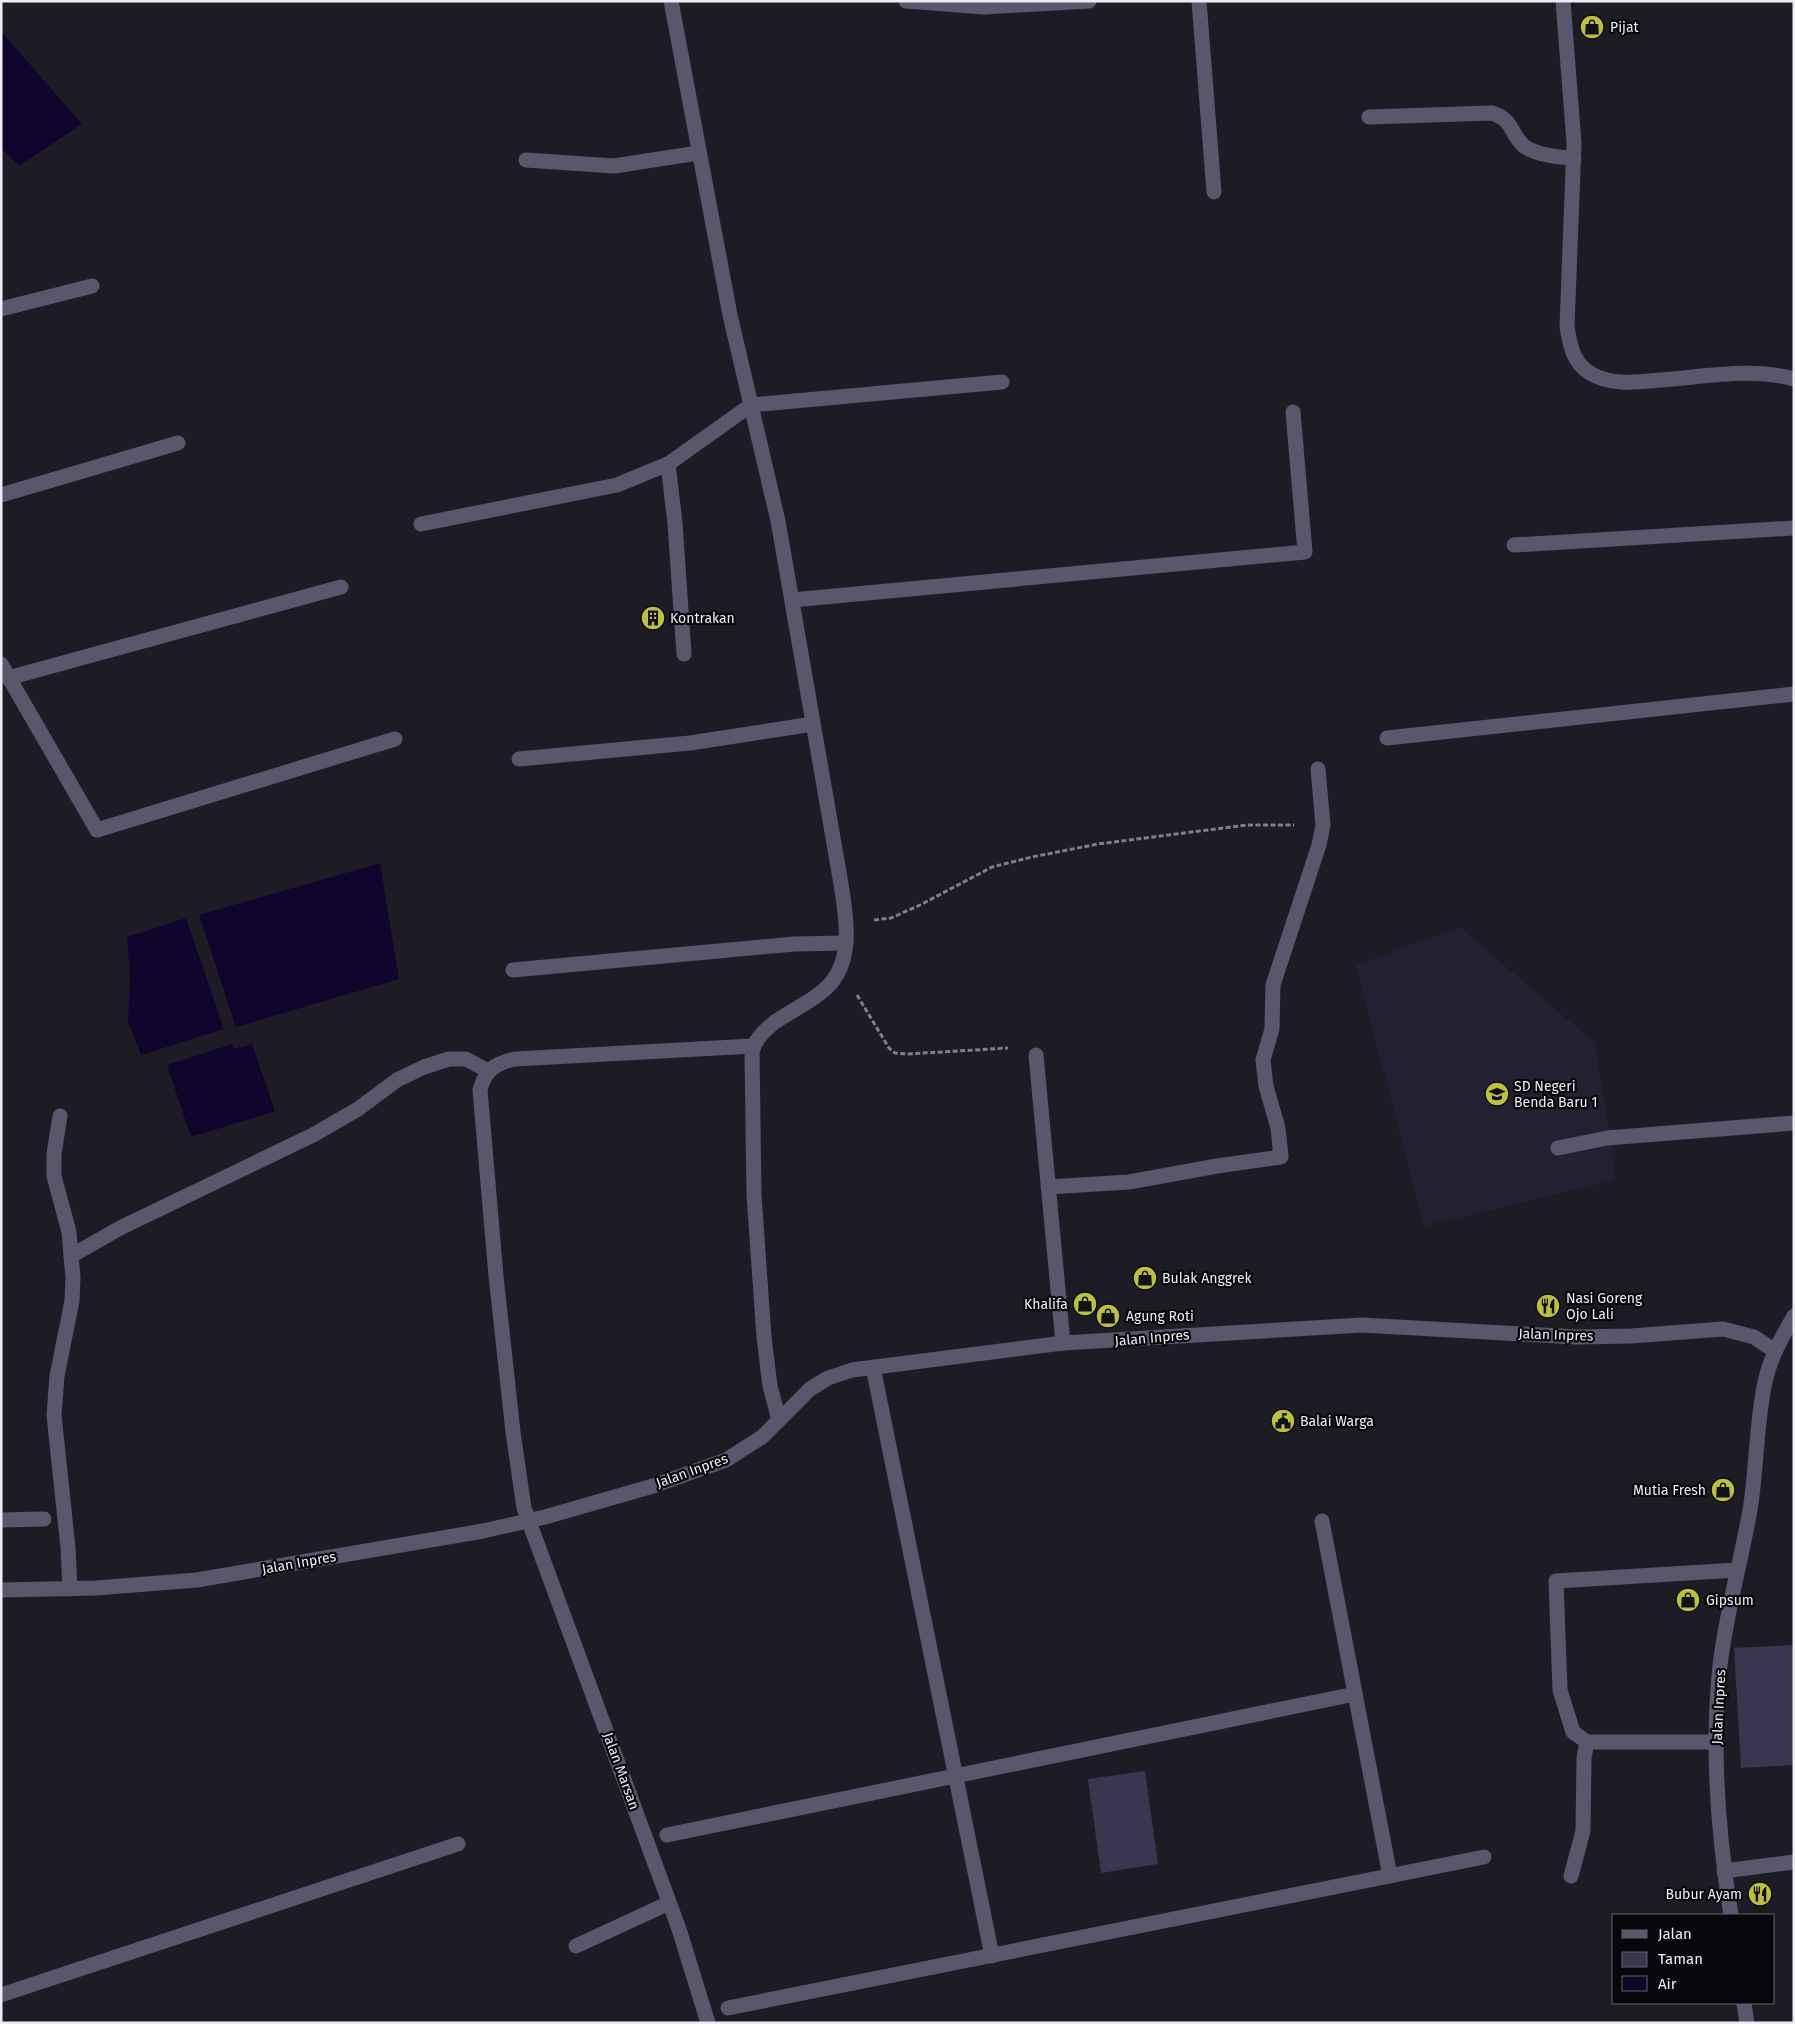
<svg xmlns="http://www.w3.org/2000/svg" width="1795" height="2024" font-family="'Fira Sans',sans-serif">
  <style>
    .built { fill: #232131 }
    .green { fill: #3a3651 }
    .water { fill: #11052d }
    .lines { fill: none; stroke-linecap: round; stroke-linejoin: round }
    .path { stroke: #818088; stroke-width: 3; stroke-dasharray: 5 2.5; stroke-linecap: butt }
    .minor { stroke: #5a576c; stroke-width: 15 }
    .labels { text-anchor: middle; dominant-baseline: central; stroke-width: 4.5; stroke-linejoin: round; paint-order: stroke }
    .poi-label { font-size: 14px; fill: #eeedf4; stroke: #07070b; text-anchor: start }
    .street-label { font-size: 14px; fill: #eeedf4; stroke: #07070b }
  </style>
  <rect width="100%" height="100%" fill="#1d1c25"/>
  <!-- built -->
  <polygon class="built" points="1460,927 1595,1043 1612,1145 1615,1180 1424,1226 1356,965"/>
  <!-- green -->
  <g class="green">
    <polygon points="1794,1645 1794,1765 1741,1768 1734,1648"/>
    <polygon points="1145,1771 1158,1864 1101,1873 1088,1779"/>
  </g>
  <!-- water -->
  <g class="water">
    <polygon points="1,31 82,124 19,166 1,148"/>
    <polygon points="380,863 399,979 236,1027 199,915"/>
    <polygon points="186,918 224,1029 141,1055 128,1021 130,977 127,937"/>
    <polygon points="232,1044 234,1049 252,1044 275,1111 191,1137 167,1065"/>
  </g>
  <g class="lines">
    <!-- path -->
    <g class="path">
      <polyline points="874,920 891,918 920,905 992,867 1032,857 1098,844 1247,825 1294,825"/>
      <polyline points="857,995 889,1048 895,1053 908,1054 1008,1048"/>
    </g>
    <!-- minor -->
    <g class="minor">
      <path d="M671,1L730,315L778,521L840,878C846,915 856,963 824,990C809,1003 791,1011 775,1022C765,1030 755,1039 752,1052L754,1195L764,1337L770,1386L779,1420"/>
      <polyline points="906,1 984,7 1089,1"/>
      <polyline points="1199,1 1214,192"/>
      <path d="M1563,1L1574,143L1567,327C1570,345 1573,363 1590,373C1610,386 1638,382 1661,380C1703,377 1752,367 1794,379"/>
      <path d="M1369,117L1492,113C1514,120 1510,134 1524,146C1537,156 1558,156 1574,159"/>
      <polyline points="526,160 614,166 698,153"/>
      <polyline points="1,309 92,286"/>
      <polyline points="668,464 675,523 684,654"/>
      <polyline points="1,495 178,443"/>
      <polyline points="421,524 617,485 668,464 751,405 1002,382"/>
      <polyline points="1514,545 1794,528"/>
      <polyline points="792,600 1305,552 1293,412"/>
      <polyline points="1,664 97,830 395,739"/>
      <polyline points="8,678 341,587"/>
      <polyline points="1387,738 1794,694"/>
      <polyline points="519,759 690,743 813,724"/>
      <polyline points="513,970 794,944 846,943"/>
      <polyline points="1036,1055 1063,1343"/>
      <polyline points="60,1116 54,1154 54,1176 69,1232 73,1277 72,1301 57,1376 54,1415 68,1548 70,1589"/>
      <polyline points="1558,1148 1607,1138 1794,1123"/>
      <polyline points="1048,1187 1129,1182 1217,1166 1281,1157 1278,1128 1266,1086 1263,1060 1272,1029 1273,985 1319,845 1323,825 1318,769"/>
      <polyline points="71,1256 120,1228 313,1135 358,1109 397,1080 424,1067 449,1059 466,1059 488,1071"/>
      <polyline points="873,1367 992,1956"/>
      <polyline points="1,1520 44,1519"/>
      <polyline points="1322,1521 1390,1876"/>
      <polyline points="1,1590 96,1588 197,1580 483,1531 545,1517 653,1486 726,1460 762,1437 810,1389 828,1378 852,1370 1063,1343 1362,1325 1577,1337 1631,1336 1723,1329 1754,1337 1775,1351"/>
      <polyline points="1717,1742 1587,1742 1573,1732 1560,1690 1556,1581 1737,1570"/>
      <polyline points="667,1835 1355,1694"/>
      <polyline points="1724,1871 1794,1862"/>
      <polyline points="1571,1876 1583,1831 1584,1758 1587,1742"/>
      <path d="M1731,1915C1718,1834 1711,1749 1720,1666C1726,1613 1741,1562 1750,1510C1757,1467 1756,1424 1765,1382C1770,1358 1782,1337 1794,1316"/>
      <polyline points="576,1946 669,1903"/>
      <polyline points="1,1995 458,1844"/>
      <polyline points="1744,2003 1747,2023"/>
      <polyline points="728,2008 1484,1857"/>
      <path d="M708,2023L679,1929L524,1508L513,1432L496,1276L480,1090C485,1070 496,1063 515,1059L753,1046"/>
    </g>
  </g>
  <!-- icons -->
  <defs>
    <g id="shop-disc" transform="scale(1.25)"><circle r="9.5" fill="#bdbf43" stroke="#07070b"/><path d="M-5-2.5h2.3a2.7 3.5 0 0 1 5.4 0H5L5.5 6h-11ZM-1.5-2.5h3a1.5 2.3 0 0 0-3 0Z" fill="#111"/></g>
    <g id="building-disc" transform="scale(1.25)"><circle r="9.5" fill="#bdbf43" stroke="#07070b"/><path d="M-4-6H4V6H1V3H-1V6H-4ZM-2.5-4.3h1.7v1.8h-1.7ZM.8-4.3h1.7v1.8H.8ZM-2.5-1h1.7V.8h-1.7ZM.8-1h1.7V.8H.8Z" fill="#111"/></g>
    <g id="school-disc" transform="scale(1.25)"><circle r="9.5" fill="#bdbf43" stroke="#07070b"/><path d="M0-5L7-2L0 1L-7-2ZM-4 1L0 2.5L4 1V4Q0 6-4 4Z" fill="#111"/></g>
    <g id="restaurant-disc" transform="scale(1.25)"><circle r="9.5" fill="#bdbf43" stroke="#07070b"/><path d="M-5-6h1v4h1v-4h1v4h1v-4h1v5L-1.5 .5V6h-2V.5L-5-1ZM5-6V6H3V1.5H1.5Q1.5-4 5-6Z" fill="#111"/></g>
    <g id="civic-disc" transform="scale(1.25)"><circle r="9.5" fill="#bdbf43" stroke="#07070b"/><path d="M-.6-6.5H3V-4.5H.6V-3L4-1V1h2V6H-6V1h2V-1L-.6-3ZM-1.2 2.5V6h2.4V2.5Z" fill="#111"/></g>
  </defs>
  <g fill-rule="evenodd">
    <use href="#shop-disc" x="1592" y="27"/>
    <use href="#building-disc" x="653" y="618"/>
    <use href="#school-disc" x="1497" y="1094"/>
    <use href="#shop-disc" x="1145" y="1278"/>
    <use href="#shop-disc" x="1085" y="1304"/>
    <use href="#restaurant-disc" x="1548" y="1306"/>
    <use href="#shop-disc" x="1108" y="1316"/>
    <use href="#civic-disc" x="1283" y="1421"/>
    <use href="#shop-disc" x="1723" y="1490"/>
    <use href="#shop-disc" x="1688" y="1600"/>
    <use href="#restaurant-disc" x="1760" y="1894"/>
  </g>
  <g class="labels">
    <!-- poi labels -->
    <g class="poi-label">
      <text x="1610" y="27">Pijat</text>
      <text x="670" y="618">Kontrakan</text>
      <text x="1514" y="1086">SD Negeri<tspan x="1514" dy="16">Benda Baru 1</tspan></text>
      <text x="1162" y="1278">Bulak Anggrek</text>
      <text x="1566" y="1298">Nasi Goreng<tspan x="1566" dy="16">Ojo Lali</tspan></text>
      <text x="1068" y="1304" text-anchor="end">Khalifa</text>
      <text x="1126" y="1316">Agung Roti</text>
      <text x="1300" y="1421">Balai Warga</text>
      <text x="1706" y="1490" text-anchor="end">Mutia Fresh</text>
      <text x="1706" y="1600">Gipsum</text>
      <text x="1742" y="1894" text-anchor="end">Bubur Ayam</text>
    </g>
    <!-- street labels -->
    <g class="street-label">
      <text transform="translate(1556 1335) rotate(2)">Jalan Inpres</text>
      <text transform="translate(1152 1338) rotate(-5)">Jalan Inpres</text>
      <text transform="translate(692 1471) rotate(-20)">Jalan Inpres</text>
      <text transform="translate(299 1563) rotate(-10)">Jalan Inpres</text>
      <text transform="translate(1719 1707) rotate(-87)">Jalan Inpres</text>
      <text transform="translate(621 1771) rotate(70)">Jalan Marsan</text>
    </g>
  </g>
  <!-- border -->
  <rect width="1795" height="2024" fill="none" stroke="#eeedf4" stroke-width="5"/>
  <!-- legend -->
  <rect x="1612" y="1914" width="162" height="90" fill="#07070b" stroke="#636368"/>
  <rect x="1622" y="1930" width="25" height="8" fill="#5a576c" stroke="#636368"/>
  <text x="1658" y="1939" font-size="15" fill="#eeedf4">Jalan</text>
  <rect x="1622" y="1952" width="25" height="15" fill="#3a3651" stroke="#636368"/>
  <text x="1658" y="1964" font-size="15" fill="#eeedf4">Taman</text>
  <rect x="1622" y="1976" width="25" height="15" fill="#11052d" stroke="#636368"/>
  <text x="1658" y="1989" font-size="15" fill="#eeedf4">Air</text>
</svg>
